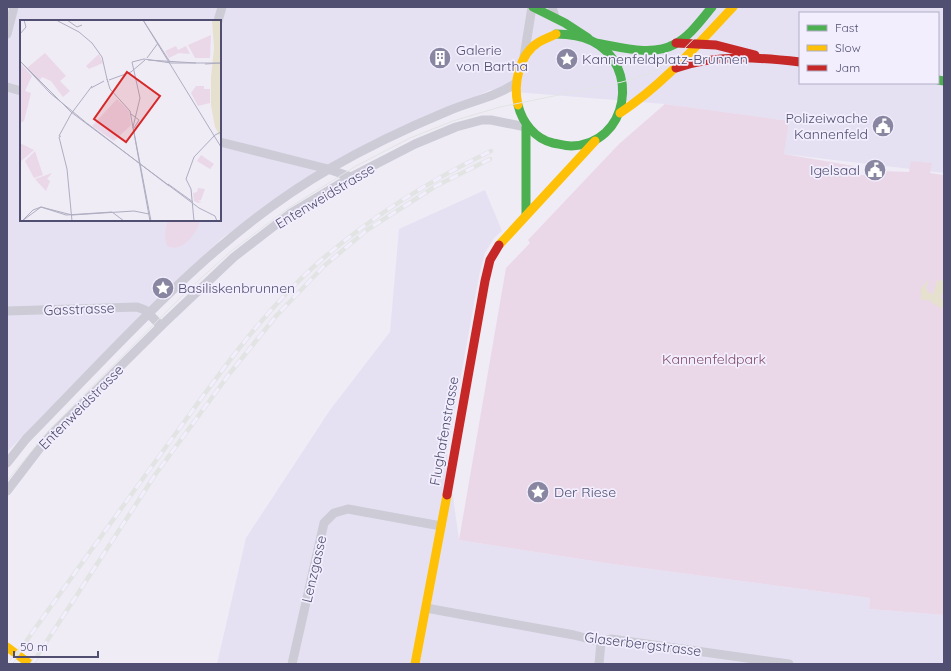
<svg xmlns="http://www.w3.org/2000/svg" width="951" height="671" font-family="Quicksand,sans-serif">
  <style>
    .residential { fill: #e5e1f3; fill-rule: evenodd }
    .green { fill: #ead8e9 }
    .water { fill: #e6e1cf }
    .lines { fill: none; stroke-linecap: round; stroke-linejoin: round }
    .street { stroke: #cccbd6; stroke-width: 9 }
    .fast { stroke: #4caf50; stroke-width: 9 }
    .slow { stroke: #ffc107; stroke-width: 9 }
    .jam { stroke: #c62828; stroke-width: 9 }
    .tram { stroke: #e2e4e4; stroke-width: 1 }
    .rail-casing { stroke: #e2e4e4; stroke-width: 4.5 }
    .rail { stroke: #f3eefd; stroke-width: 3; stroke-dasharray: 9; stroke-linecap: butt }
    .labels { text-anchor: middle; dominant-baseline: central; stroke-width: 3.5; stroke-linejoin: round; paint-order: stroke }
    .poi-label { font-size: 14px; fill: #504f71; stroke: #f3eefd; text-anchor: start }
    .street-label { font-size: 14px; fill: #504f71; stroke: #f3eefd }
    .park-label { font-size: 14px; fill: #814e6d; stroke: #f3eefd }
    .inset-road { fill: none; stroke: #afadc1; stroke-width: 1 }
    .view { fill: #d62828; fill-opacity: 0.15; stroke: #d62828; stroke-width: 2 }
    .inset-edge { fill: none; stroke: #504f71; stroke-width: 2 }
  </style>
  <rect width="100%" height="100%" fill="#efecf6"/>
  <!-- residential -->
  <g class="residential">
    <path d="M7,7H944V173L784,154L788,121L665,104L490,90L327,166L222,238L7,452ZM800,13H938V83H800ZM21,21H220V220H21Z"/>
    <polygon points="485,190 502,231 494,238 485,253 479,276 447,453 459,540 612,564 870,598 869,609 944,615 944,664 217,664 246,538 330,410 390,332 399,229"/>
  </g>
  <!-- green -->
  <g class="green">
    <polygon points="665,104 789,121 784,154 854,166 853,174 881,177 882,171 909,172 911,161 932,163 930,173 943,175 944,169 944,615 869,609 870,598 612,564 459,540 506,268 530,243 528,240 619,144"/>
    <path d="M168,220H200C198,232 182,254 167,246C164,237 165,229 168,220Z"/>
  </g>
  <!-- water -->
  <polygon class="water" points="929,279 926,288 928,292 933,294 937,281 944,280 944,294 942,294 940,297 944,299 944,307 940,308 929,300 921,300 921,288"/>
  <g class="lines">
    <!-- street -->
    <g class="street">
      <polyline points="552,7 555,17"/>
      <polyline points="218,21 222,7"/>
      <polyline points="7,34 14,7"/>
      <polyline points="524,57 532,7"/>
      <polyline points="7,87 21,91"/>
      <polyline points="220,142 328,169 351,177"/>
      <polyline points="7,311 137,307 145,310 161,326"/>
      <path d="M7,463L26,439C120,344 212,236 329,169C367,147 407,128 448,111C471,101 496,97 516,83"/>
      <polyline points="7,491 46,440 161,326 234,257 291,213 351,177 415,144 456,127 482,120 491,120 526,127"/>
      <polyline points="426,608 574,635 601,642 611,639 789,664"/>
      <polyline points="292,664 324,523 334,513 348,509 441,526"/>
      <polyline points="599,664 601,642"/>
    </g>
    <!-- fast -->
    <g class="fast">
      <polyline points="533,7 565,23 588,38"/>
      <path d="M596,43C620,47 652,57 675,44C690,36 701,20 712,7"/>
      <polyline points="938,80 944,81"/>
      <path d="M518,105C522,122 535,139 553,143C559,144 565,146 571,146C629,145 641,65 592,41C580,35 568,34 556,34"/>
      <polyline points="526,127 526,215"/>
    </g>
    <!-- slow -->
    <g class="slow">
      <path d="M518,105C513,84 519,54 539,42C544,39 550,37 556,34"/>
      <path d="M620,113C664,84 697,45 733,7"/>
      <polyline points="499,245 595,141"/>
      <polyline points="7,647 30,664"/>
      <polyline points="415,664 447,495"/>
    </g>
    <!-- jam -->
    <g class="jam">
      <polyline points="676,43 716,45 755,55"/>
      <path d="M676,68C717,54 757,57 800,62"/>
      <polyline points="447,495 485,281 490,260 499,245"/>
    </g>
    <!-- tram -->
    <polyline class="tram" points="7,481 49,430 187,291 230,252 287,209 356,166 410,138 453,121 500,107 622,82 651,73 677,56 725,7"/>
    <!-- rail casing -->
    <g class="rail-casing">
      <g id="rail">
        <path d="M10,664C63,589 117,514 171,440C217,377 261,313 320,261C372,216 429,181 491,151"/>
        <polyline points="32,664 155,475 230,373 277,315 324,266 367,230 436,186 490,159"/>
      </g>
    </g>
    <!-- rail -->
    <use href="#rail" class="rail"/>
  </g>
  <!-- icons -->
  <defs>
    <g id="building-disc" transform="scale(1.15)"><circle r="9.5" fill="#8886a0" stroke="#f3eefd"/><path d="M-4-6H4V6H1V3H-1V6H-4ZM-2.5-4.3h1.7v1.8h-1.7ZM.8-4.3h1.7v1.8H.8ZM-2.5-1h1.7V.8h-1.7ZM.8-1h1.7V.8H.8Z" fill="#fff"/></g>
    <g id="sight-disc" transform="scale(1.15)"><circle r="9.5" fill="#8886a0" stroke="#f3eefd"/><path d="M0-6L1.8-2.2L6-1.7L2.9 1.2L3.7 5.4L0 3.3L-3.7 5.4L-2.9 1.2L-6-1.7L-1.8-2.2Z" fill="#fff"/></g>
    <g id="civic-disc" transform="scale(1.15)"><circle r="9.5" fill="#8886a0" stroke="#f3eefd"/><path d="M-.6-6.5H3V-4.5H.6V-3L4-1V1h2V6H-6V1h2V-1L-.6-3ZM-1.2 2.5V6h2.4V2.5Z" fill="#fff"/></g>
  </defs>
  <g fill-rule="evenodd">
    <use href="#building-disc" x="440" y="58"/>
    <use href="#sight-disc" x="567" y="59"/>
    <use href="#civic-disc" x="883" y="126"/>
    <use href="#civic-disc" x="875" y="170"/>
    <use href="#sight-disc" x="163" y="288"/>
    <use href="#sight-disc" x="538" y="492"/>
  </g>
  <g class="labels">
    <!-- poi labels -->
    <g class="poi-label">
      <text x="456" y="50">Galerie<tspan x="456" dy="16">von Bartha</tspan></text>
      <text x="582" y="59">Kannenfeldplatz-Brunnen</text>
      <text x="868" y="118" text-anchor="end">Polizeiwache<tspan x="868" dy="16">Kannenfeld</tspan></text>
      <text x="860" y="170" text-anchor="end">Igelsaal</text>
      <text x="178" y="288">Basiliskenbrunnen</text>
      <text x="554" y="492">Der Riese</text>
    </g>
    <!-- street labels -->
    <g class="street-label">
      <text transform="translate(325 196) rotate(-31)">Entenweidstrasse</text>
      <text transform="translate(79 309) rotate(-2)">Gasstrasse</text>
      <text transform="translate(81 407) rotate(-45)">Entenweidstrasse</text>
      <text transform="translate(444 431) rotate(-80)">Flughafenstrasse</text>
      <text transform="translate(314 569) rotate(-77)">Lenzgasse</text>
      <text transform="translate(643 644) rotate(7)">Glaserbergstrasse</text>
    </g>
    <!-- park labels -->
    <g class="park-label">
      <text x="714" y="359">Kannenfeldpark</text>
    </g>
  </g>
  <!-- overview -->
  <g transform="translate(20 20)">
    <rect width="201" height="201" fill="#efecf6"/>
    <path d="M191,15L190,38H175L168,25ZM156,26L158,30L166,26L170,34L159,33L149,38L145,31ZM25,33L46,56L40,61L50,71L43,77L31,61L22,57L19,61L7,48ZM79,34L83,43L69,49L66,46ZM0,43L12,56L5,71L11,73L4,101L0,103ZM176,66H184V69H190V83L178,86L171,73ZM97,79L109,91L111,105L94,121L72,106ZM0,123L14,130L0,142ZM15,131L23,155L14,158L5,141ZM181,135L194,144L190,149L177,141ZM32,153L27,159L30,161L26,171L15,159ZM178,168L185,169L181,180L178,181L182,182L178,183L174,181L173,173L177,172Z" fill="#ead8e9"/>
    <path d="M192,0H201V118L195,107L191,85V57L194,28Z" fill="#e6e1cf"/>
    <path class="inset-road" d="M36,0L59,12L72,23L82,37L87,59M47,0L57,7L62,5M123,0L150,42M123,0L201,127M0,14L6,7L4,0M127,38L138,23M128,40L176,43M0,41L30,73L69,105M0,41L51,92L179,188L195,196L197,201M185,44L201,43M89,60L111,52L125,40M88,62L87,59L90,69L110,91L130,201M71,68L84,61M111,94L119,100L114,108M68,104L149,166M39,116L51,94L72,66M41,116L39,117L47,149L52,201M148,164L173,182M52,195L114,191L129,194M2,201L21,187L52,195M2,201L13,190L21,187L46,195L92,192L104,201M131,201L113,107L120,78L112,42L124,39L151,43H201M174,201L171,169L166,159L174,137L195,115L201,112"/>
    <path class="view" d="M107,52L140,76L106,122L74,99Z"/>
    <rect width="201" height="201" class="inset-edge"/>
  </g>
  <!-- border -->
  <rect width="951" height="671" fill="none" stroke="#504f71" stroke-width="16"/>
  <!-- legend -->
  <rect x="799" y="12" width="140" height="72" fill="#f3eefd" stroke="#b2aec5"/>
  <rect x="807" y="25" width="20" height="6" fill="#4caf50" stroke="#b2aec5"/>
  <text x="835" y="32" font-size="12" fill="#504f71">Fast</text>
  <rect x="807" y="45" width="20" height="6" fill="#ffc107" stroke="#b2aec5"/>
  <text x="835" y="52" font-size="12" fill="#504f71">Slow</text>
  <rect x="807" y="65" width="20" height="6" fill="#c62828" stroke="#b2aec5"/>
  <text x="835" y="72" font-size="12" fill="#504f71">Jam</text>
  <!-- scale -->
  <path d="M14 651v6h84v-6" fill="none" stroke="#504f71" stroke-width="2"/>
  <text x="20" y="651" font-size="12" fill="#504f71" stroke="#f3eefd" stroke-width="3" paint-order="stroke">50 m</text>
</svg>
